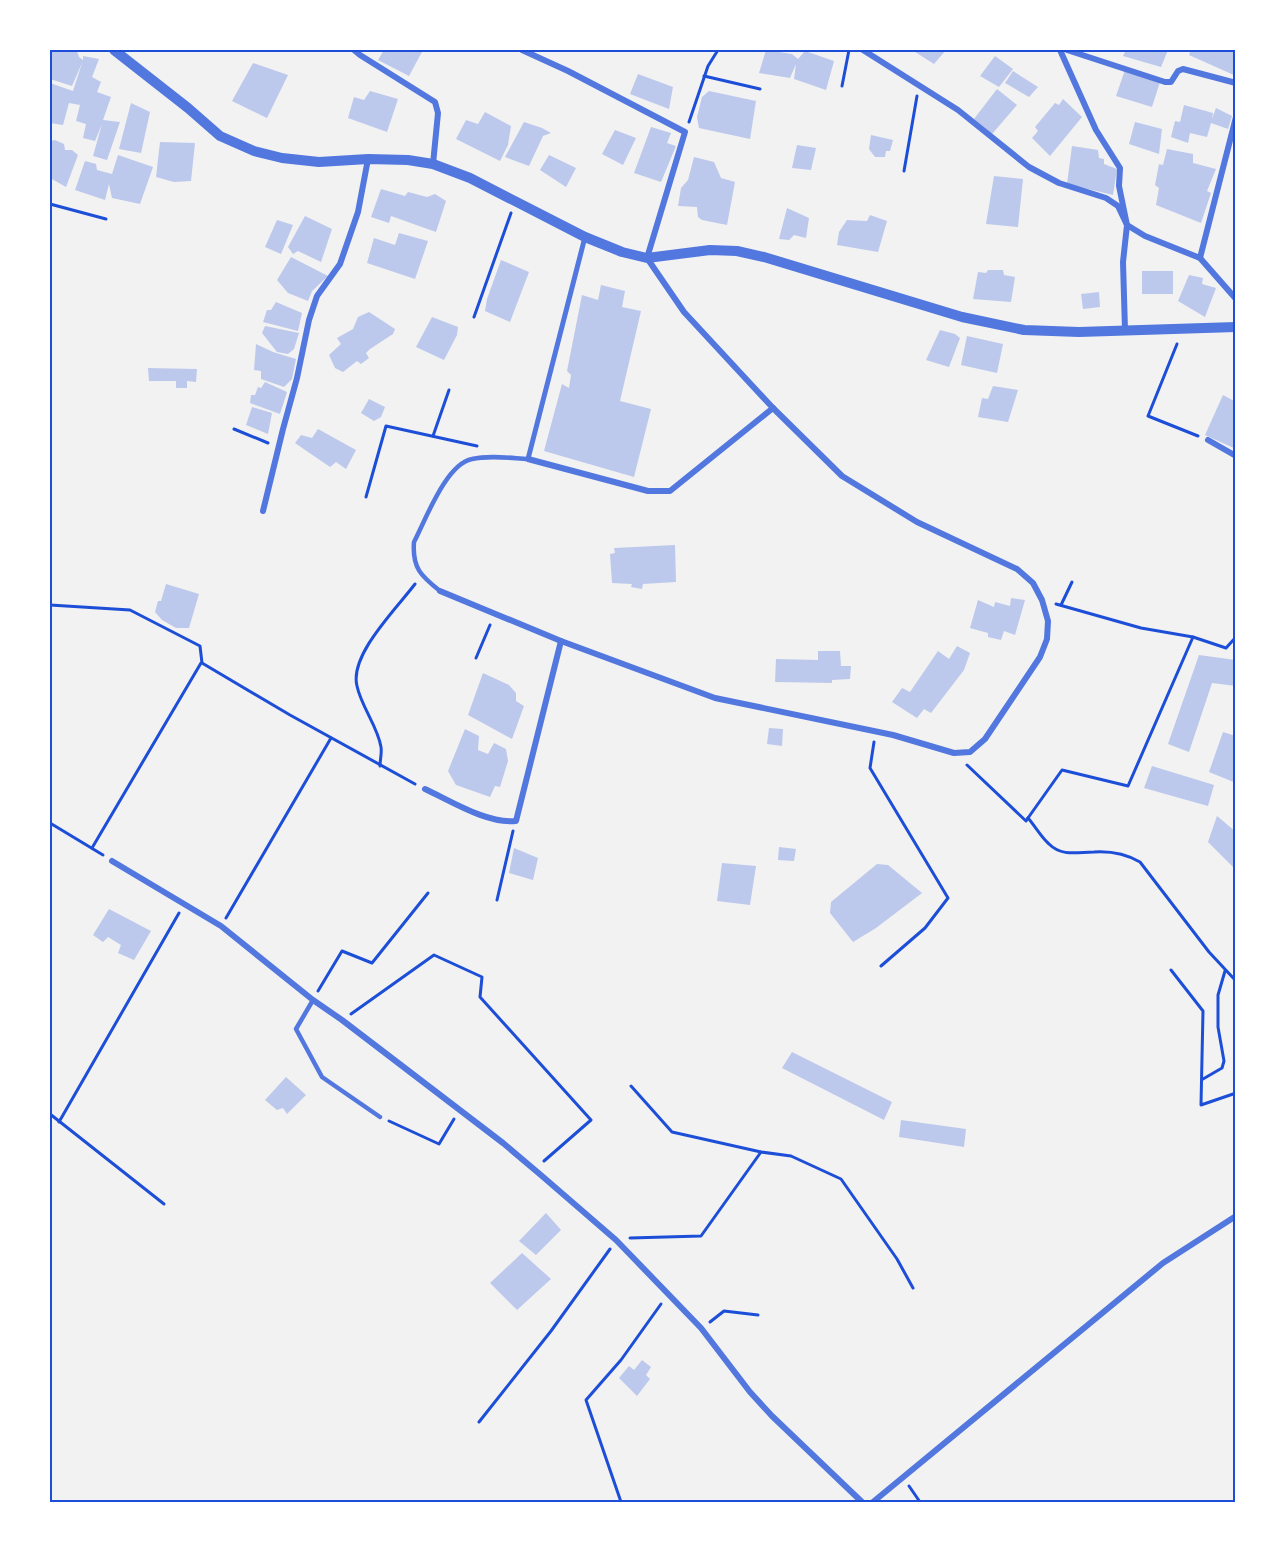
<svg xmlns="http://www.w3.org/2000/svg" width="1285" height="1552" font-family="Helvetica,sans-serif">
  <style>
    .building { fill: #bdc9ec }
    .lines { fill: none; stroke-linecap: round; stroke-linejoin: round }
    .path { stroke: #1d4ed8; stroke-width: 3 }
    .service { stroke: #5277de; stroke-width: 4.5 }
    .pedestrian { stroke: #5277de; stroke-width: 5 }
    .minor { stroke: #5277de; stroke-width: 6 }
    .tertiary { stroke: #5277de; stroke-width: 10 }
    .neatline { fill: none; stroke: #1d4ed8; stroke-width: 2 }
  </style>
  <rect width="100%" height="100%" fill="#f2f2f2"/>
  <!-- building -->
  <g class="building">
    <polygon points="50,50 77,51 79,57 83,60 83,56 99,59 92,77 101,82 97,92 111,97 103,120 120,122 107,160 93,156 102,124 95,141 83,138 86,124 76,121 80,105 69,103 63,125 50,123 50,83 73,91 82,63 72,86 50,79"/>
    <polygon points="384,50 423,50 409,76 378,60"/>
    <polygon points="766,50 792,54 798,59 805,51 834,61 826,90 794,79 796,64 790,78 759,73"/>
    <polygon points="912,50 946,50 934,64"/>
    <polygon points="1126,50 1168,50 1161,67 1123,56"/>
    <polygon points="1191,50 1236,50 1236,76 1189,55"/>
    <polygon points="995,56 1013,69 999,87 980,76"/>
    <polygon points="253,63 288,75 267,118 232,101"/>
    <polygon points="1125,70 1160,82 1152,107 1116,96"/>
    <polygon points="1013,71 1038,87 1029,97 1005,83"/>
    <polygon points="638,74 673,87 669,109 630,94"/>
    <polygon points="997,89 1017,105 992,134 974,119"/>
    <polygon points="370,91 398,99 387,132 348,118 354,97 364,100"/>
    <polygon points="709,91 756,101 750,139 699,128 697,117 702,97"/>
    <polygon points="1063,99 1082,117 1050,156 1032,138 1038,131 1035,127 1055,103 1059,105"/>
    <polygon points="131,103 150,112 141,153 119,149"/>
    <polygon points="1184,105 1213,113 1212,119 1216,108 1232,116 1228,129 1211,123 1207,137 1190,133 1188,143 1171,137 1175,121 1180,122"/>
    <polygon points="485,112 511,126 508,145 500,161 456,139 466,120 478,124"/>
    <polygon points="524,122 542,128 551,133 543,136 529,166 505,157"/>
    <polygon points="1135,122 1162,129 1159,154 1129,144"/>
    <polygon points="651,127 671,133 667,143 676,146 661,182 634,173"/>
    <polygon points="615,130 636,138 623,165 602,154"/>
    <polygon points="871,135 893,140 890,151 886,151 885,157 875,157 869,149"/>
    <polygon points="55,140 64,144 65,150 72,150 78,155 66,187 50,178 50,141"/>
    <polygon points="160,142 195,143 191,181 174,182 156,177"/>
    <polygon points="797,145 816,148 811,170 792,168"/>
    <polygon points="1072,146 1098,150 1099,158 1104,159 1104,164 1117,169 1113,195 1067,184"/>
    <polygon points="1167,149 1193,154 1193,163 1216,169 1207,191 1211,193 1201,223 1156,205 1159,188 1155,185 1159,164 1163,165"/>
    <polygon points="118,155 153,167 140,204 112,198 109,184 105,200 75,190 85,161 96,164 97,170 112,174"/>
    <polygon points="549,155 576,168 566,187 540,170"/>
    <polygon points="694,157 714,162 721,178 735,182 727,225 702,220 698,217 697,207 678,206 681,188 688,180"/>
    <polygon points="994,176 1023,179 1018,227 986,224"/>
    <polygon points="381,189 405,196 408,192 427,197 435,194 446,201 436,232 391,216 389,223 371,217"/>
    <polygon points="787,208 809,218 806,238 794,235 789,240 779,239"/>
    <polygon points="870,215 887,221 878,252 837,245 839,232 847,220 867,221"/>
    <polygon points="305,216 332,229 321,262 298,251 293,254 288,247"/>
    <polygon points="277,220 293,225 281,254 265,247"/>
    <polygon points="399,233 428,241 415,279 367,263 374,238 395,245"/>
    <polygon points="291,257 328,276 312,291 308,301 288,293 277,280"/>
    <polygon points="501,260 529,272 510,322 485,311 487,299"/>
    <polygon points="988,270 1003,270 1004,275 1015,277 1011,302 973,299 978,272 986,273"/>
    <rect x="1142" y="271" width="31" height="23"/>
    <polygon points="1189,275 1203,278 1202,284 1216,288 1205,317 1178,301"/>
    <polygon points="601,285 625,291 622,307 641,311 620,401 651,409 634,477 544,451 562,384 569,388 571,375 567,371 582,295 598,300"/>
    <polygon points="1099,292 1100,307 1083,309 1081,294"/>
    <polygon points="276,302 302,313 298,331 263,322 267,310 271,310"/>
    <polygon points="369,312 395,329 393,334 370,349 366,353 369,358 361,364 357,361 343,372 335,368 329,355 341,344 337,338 353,329 358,317"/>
    <polygon points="432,317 458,327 457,335 444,360 416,347"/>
    <polygon points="265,326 299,333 294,349 288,354 277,352 262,333"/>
    <polygon points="940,330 955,334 960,338 949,367 926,360"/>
    <polygon points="967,336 1003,344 997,373 961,365"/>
    <polygon points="256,344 273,352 296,359 292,379 284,387 261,379 261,371 254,370"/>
    <polygon points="148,368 197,369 196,382 187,381 187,388 176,388 176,381 149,381"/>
    <polygon points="265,382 287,392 280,414 250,403 251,395 255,395 258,387 261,388"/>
    <polygon points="993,386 1018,390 1008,422 978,417 982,398 988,399"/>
    <polygon points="1223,395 1236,402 1236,449 1205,435"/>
    <polygon points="369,399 385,407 381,417 374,421 361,413"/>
    <polygon points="252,407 272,413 268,434 246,425"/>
    <polygon points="318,429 356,450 346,469 336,462 330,467 295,443 301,435 312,438"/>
    <polygon points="675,545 676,582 643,584 642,589 631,587 632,584 612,583 610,554 615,553 614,548"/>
    <polygon points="166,584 199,594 189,628 176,628 162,620 155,612 158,601 161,601"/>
    <polygon points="1011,598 1025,600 1015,635 1004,631 1001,640 988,637 988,633 970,628 978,600 994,607 995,602 1010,606"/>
    <polygon points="957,646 970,653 964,670 931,713 924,709 917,718 892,702 902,688 910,692 938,651 949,659"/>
    <polygon points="818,651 840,651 841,666 851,666 850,679 832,680 832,683 775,682 776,659 818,660"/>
    <polygon points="1199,655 1236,660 1236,686 1212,683 1189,752 1168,744"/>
    <polygon points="483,673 509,685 516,693 516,701 524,706 512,739 468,715"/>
    <polygon points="769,728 783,729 782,746 767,744"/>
    <polygon points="465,729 479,736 478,750 488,754 494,743 506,749 508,761 500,787 495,786 490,797 456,785 448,771"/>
    <polygon points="1223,732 1236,736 1236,783 1209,772"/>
    <polygon points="1152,766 1214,785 1208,806 1144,788"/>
    <polygon points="1217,816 1236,832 1236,870 1208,842"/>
    <polygon points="779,847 796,849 794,861 778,860"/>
    <polygon points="514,848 538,858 533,880 509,873"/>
    <polygon points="722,863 756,866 750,905 717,901"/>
    <polygon points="877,864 888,865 922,893 876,928 853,942 830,913 831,902"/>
    <polygon points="109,909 151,931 134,960 118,953 121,945 108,937 103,942 93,935"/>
    <polygon points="792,1052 892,1102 884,1120 782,1068"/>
    <polygon points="286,1077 306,1095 287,1114 283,1108 277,1110 265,1100"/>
    <polygon points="901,1120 966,1129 964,1147 899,1137"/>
    <polygon points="546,1213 561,1230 536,1255 519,1241"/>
    <polygon points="522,1253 551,1279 517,1310 490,1283"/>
    <polygon points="642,1360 651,1367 646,1375 650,1379 637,1396 619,1378 629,1366 634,1370"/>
  </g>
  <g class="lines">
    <!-- path -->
    <g class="path">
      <polyline points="704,76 760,89"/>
      <polyline points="842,86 849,50"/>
      <polyline points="689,122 708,66 718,50"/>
      <polyline points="904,171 917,96"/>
      <polyline points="50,204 106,219"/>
      <polyline points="474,317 511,213"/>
      <polyline points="1177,344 1148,416 1198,436"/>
      <polyline points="234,429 268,443"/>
      <polyline points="433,436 449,390"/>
      <polyline points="366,497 386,426 477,446"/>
      <polyline points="1056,604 1141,628 1193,637 1226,648 1236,637"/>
      <polyline points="50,605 130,610 200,646 202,663 290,715 415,784"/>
      <polyline points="1061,605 1072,582"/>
      <polyline points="476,658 490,625"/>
      <polyline points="874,742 870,768 948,898 925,928 881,966"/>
      <polyline points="967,765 1026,821 1028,818"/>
      <path d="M380,766C380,760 382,753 381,747C378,727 361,706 357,686C349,655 397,608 415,584"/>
      <polyline points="1235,802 1236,803"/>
      <polyline points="1028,818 1062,770 1128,786 1193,637"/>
      <path d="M1028,818C1035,826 1041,837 1049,844C1062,857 1078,852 1094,852C1110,851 1126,854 1140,862L1209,952L1236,981"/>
      <polyline points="50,823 103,855"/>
      <polyline points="92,848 201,663"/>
      <polyline points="497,900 513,831"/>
      <polyline points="226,918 331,738"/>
      <polyline points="1171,970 1203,1011 1201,1105 1236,1093"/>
      <polyline points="318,991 342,951 372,963 428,893"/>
      <polyline points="351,1014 434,955 482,977 480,997 591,1120 544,1161"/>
      <polyline points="1203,1079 1222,1068 1224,1061 1218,1027 1218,995 1225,971"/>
      <polyline points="631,1086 672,1132 761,1152 791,1156 841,1179 897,1259 913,1288"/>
      <polyline points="50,1114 164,1204"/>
      <polyline points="389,1121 439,1144 454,1119"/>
      <polyline points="59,1122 179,913"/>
      <polyline points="630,1238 701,1236 761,1152"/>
      <polyline points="710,1322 724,1311 758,1315"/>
      <polyline points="479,1422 551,1331 610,1249"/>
      <polyline points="909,1486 920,1502"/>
      <polyline points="621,1502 586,1400 621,1360 661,1304"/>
    </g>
    <!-- service -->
    <g class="service">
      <path d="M440,591C421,576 412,568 414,542C426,519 446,464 472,459C489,455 510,458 528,459"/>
      <polyline points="313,1000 296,1029 322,1077 380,1117"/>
    </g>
    <!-- pedestrian -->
    <polyline class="pedestrian" points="528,459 585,237"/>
    <!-- minor -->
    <g class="minor">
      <polyline points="354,50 360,55 435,102 438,113 433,164"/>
      <polyline points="863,50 958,110 1029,167 1059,183 1106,198 1118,206 1127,225 1145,236 1200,258 1236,299"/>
      <polyline points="1060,50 1096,130 1120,168 1119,186 1127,225 1123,262 1125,330"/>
      <polyline points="1067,50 1165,82 1171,82 1178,71 1183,69 1236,83"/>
      <polyline points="1200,258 1236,117"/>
      <polyline points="1208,440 1236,456"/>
      <polyline points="528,459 648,491 670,491 773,408"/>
      <polyline points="263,511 283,429 297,378 309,320 317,296 340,264 358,212 368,159"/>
      <polyline points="440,591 561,641 715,698 893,735 954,753 970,752 985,739 1040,657 1047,639 1048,621 1042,600 1033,583 1017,569 917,522 842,476 773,408 684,312 647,258 685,132 568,71 522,50"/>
      <path d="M425,789C451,801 487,824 516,821L561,641"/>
      <polyline points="112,861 221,926 313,1000 342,1020 503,1143 542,1176 616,1240 701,1328 750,1392 772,1416 862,1502"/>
      <polyline points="873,1502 1163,1263 1236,1216"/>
    </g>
    <!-- tertiary -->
    <polyline class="tertiary" points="114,50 188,108 220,136 254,151 282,158 319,162 368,159 408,160 433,164 470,178 585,237 622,252 647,258 710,250 737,251 764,257 962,317 1024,330 1079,332 1236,327"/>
  </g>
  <!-- border -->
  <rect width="1285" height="1552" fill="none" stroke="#ffffff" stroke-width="102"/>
  <rect x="51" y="51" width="1183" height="1450" class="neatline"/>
</svg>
